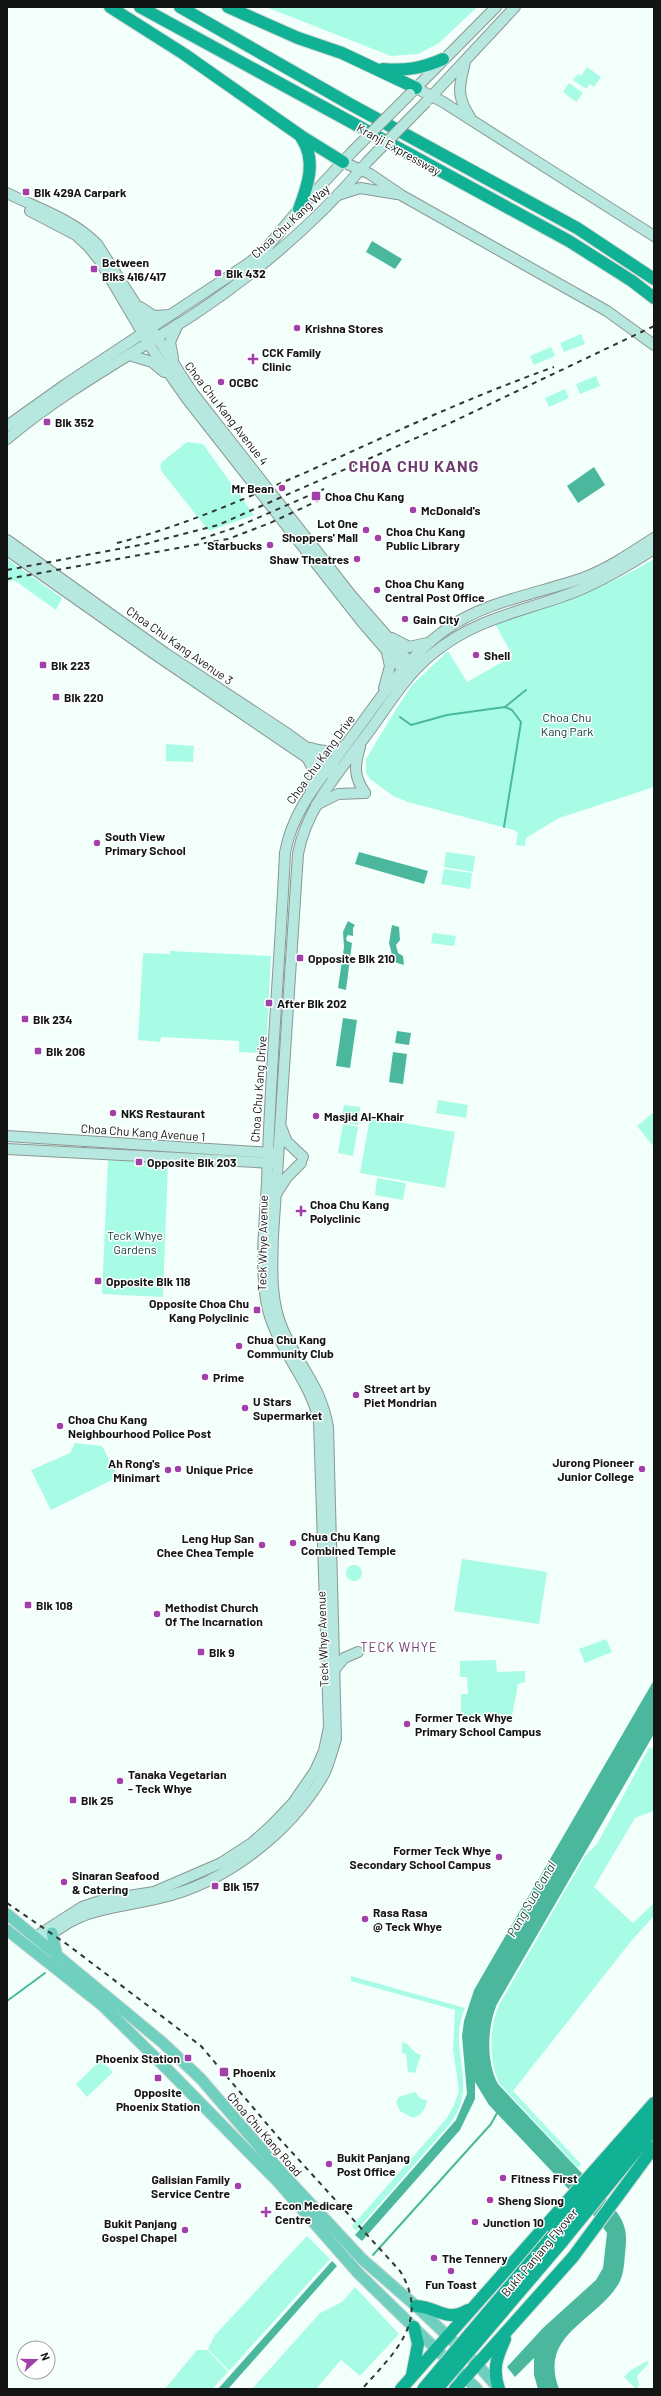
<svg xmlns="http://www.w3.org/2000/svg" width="661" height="2396" font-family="Barlow,sans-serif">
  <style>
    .green { fill: #a8fce5 }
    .water { fill: #4bb89e }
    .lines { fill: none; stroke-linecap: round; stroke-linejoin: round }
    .stream { stroke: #4bb89e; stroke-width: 2 }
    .secondary-casing { stroke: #8c9794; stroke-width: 12 }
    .primary-casing { stroke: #d9dad9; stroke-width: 13 }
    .highway-casing { stroke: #d9dad9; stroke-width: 14 }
    .secondary { stroke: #b7e8df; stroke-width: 10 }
    .primary { stroke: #70d0bf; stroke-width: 11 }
    .highway { stroke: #10b194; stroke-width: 12 }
    .rail { stroke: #323634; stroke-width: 2; stroke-dasharray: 5 5; stroke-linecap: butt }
    .secondary-bridge-casing { stroke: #8c9794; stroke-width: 12; stroke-linecap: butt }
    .highway-bridge-casing { stroke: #d9dad9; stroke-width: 14; stroke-linecap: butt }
    .secondary-bridge { stroke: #b7e8df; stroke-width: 10 }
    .highway-bridge { stroke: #10b194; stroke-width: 12 }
    .poi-dot { fill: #a140a8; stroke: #fff; stroke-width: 1.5 }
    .labels { text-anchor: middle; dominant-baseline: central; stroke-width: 3; stroke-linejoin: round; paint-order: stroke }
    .street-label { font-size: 12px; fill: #121514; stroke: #fff }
    .poi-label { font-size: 12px; font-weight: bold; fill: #121514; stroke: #fff; text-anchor: start }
    .park-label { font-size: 12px; fill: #06392f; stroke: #fff }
    .neighbourhood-label { font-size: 13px; letter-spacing: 1px; fill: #6e3d70; stroke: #fff }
    .water-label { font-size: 13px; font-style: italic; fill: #1b4a3f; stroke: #fff }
    .district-label { font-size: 16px; font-weight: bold; letter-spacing: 1px; fill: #6e3d70; stroke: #fff }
  </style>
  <rect width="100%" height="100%" fill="#f3fffb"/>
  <!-- green -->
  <g class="green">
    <polygon points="266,7 477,7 439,43 418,54 391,56"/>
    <polygon points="587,67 601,77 594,87 590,84 586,89 573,80 578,74 581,76"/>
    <polygon points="569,83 583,93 576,102 563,92"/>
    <polygon points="581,334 585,344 564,352 560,343"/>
    <polygon points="551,347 555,356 534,365 530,356"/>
    <polygon points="596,376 600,386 580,394 576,384"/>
    <polygon points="565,389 569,398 549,407 545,398"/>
    <polygon points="187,442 203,444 254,515 209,531 162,472 160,466 162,462"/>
    <polygon points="7,559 62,598 56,610 14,580 7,582"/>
    <path d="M654,559V787L559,818L526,838L525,846L516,845L518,833L514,830L408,802L393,796L370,779L366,773V759L398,706L412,685L448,651L467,682L513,656L495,624C550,607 605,589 654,559Z"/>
    <polygon points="166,744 194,746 193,762 166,761"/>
    <polygon points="446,852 475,856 473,872 444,867"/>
    <polygon points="444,869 472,873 470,889 441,884"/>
    <polygon points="433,933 456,936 454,946 431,943"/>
    <polygon points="170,951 271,956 266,1053 239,1052 239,1041 161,1037 160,1042 138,1040 143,953 170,954"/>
    <polygon points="438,1100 468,1105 466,1118 436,1113"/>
    <polygon points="344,1105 360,1107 358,1125 341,1122"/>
    <polygon points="654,1112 654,1147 637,1126"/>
    <polygon points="370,1117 455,1132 445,1188 360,1173"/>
    <polygon points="343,1124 358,1127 353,1156 338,1153"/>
    <polygon points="108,1160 168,1163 163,1297 102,1294"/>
    <polygon points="377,1178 406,1183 403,1200 375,1195"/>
    <polygon points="75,1443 102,1446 118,1477 51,1510 31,1470 70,1453"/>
    <polygon points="462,1559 547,1572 539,1624 454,1611"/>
    <circle cx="354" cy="1573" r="8"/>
    <polygon points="606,1639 612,1652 585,1663 579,1649"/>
    <polygon points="496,1660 497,1672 525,1671 525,1682 518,1684 512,1716 465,1716 461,1711 461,1694 468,1694 467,1677 460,1677 460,1661"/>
    <path d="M649,1748H654V1811L635,1818L594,1887L633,1923L654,1903V1916L632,1940L513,2091L581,2164L578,2168L499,2083C489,2061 489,2027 499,2005L585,1856L597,1844Z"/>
    <path d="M351,1976L465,2008C446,2049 481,2085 449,2125L356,2231L352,2226L447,2118L454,2105L459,2091L453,2049L455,2010L351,1981Z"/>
    <path d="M402,2042C411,2044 412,2053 421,2055L415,2073L408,2072L406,2054L402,2053Z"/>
    <polygon points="101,2060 113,2072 87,2097 76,2084"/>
    <path d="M415,2092L421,2099L427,2100C426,2109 422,2115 413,2118L400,2111L396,2102L399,2097Z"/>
    <polygon points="307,2236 330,2259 229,2371 208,2349 215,2335"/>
    <polygon points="355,2287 399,2334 360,2376 341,2360 316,2389 252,2389 320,2313 342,2302"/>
    <polygon points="197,2350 208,2350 228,2372 212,2389 165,2389"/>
    <polygon points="647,2361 649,2363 637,2376 639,2385 636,2389 624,2377 631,2370"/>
  </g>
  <!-- water -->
  <g class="water">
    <polygon points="372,241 402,259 395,269 366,252"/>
    <polygon points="594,467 605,485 578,503 567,486"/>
    <polygon points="359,852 428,871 424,884 355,864"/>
    <polygon points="348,921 355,925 353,928 353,936 348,935 346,938 347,941 352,943 346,990 338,988 344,947 343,932"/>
    <polygon points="392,925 399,927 400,940 396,945 398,953 403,956 404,965 394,962 389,943"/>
    <polygon points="343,1018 357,1020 350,1068 336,1066"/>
    <polygon points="397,1031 411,1033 409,1045 395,1043"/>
    <polygon points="393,1052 407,1054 403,1084 389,1082"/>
    <path d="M654,1680V1734L497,2004C487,2027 486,2062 498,2084L609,2202C625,2222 628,2228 625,2254C624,2264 624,2274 619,2283C596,2322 538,2334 559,2389H538L534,2375V2358L515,2377L507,2367L543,2328L596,2280L603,2268L607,2233L595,2217L489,2105L475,2082V2099L460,2130L362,2241L355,2235L456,2120L467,2094L462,2036L464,2021L474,1990Z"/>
    <polygon points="332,2261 337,2266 228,2389 218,2389"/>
  </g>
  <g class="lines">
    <!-- stream -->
    <g class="stream">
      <polyline points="505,707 526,690"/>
      <polyline points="400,717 411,725 447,715 505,707 512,710 521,722 504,827"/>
      <polyline points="7,2001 45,1973"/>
      <polyline points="373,2255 491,2124 497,2113"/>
    </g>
    <!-- secondary casing -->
    <g class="secondary-casing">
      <g id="secondary">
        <path d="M465,62C459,86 456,96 470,117"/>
        <polyline points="416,88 443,102 654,236"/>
        <polyline points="412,92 496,7"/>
        <polyline points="429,99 515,7"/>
        <polyline points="343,162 370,174 401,195 607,311 654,345"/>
        <path d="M7,193C39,209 72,219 97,244L192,392L351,595L413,666"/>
        <polyline points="338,195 360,188 397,194"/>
        <polyline points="30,211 76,235 88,246 100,261 152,349 187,399 362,622 406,673"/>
        <polyline points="140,307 154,316 170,315"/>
        <polyline points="129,355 152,362 164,372"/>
        <polyline points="173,358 170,342 178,324"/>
        <polyline points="7,426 66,384 249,263 264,251 299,209 352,152"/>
        <path d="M7,439C64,391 131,355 193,315C258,272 318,221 368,161"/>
        <polyline points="7,540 165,653 288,734 335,768"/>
        <polyline points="7,550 153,653 331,774"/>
        <polyline points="392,638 409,647 427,643"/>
        <polyline points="384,688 390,666 387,653"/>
        <path d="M360,747C354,766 354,777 365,793"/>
        <path d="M311,748C323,752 334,753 345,745"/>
        <polyline points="308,759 314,772 311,790"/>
        <polyline points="316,805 338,794 365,793"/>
        <polyline points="281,1127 287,1142 303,1157"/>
        <polyline points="7,1136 272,1153"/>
        <polyline points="7,1149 273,1163"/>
        <polyline points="276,1194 287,1177 301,1163"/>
        <polyline points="335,1669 344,1658 358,1652"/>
        <path d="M29,1947L40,1934L82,1907L103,1900L154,1892L221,1863L252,1843L272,1825L293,1803L315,1771L324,1751L329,1727L319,1421C309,1376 273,1345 266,1300C260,1262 265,1220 267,1182C270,1073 280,963 285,853C293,808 322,778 348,742C378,702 404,660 445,630C485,601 537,594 583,578C609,568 631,553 654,538"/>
        <path d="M38,1949C71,1907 113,1910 160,1898C225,1883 289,1834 323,1776C329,1765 332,1751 336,1739L328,1427C321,1386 299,1366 283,1330C270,1301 272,1268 273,1236L298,854C306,810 335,777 361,742C384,713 402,679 431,655C476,617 524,612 577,591C604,580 629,565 654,549"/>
      </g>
    </g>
    <!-- primary casing -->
    <g class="primary-casing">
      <g id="primary">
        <polyline points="7,1914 163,2043 201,2079 284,2175 362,2259 416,2306 477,2364 499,2389"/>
        <polyline points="7,1930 103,2006 169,2071 279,2183 358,2273 477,2389"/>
        <polyline points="52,1933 57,1956"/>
      </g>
    </g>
    <!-- highway casing -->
    <g class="highway-casing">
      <g id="highway">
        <polyline points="110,7 184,54 301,136 343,162"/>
        <polyline points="140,7 569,241 632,281 654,298"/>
        <polyline points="180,7 348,103 577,228 654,279"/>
        <polyline points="228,7 298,38 342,53 416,88"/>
        <path d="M383,69C406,71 423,68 443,59"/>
        <path d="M299,209C308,185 317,160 301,137"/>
        <polyline points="553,2235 652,2116"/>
        <polyline points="562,2242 654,2129"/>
        <path d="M416,2306C438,2307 446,2323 468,2310"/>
        <polyline points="412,2375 418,2344 414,2327"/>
        <polyline points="401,2389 654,2103"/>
        <polyline points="455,2389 573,2257 654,2147"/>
        <path d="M499,2389C492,2369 497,2357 505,2339"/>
      </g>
    </g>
    <!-- secondary -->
    <use href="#secondary" class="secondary"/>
    <!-- primary -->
    <use href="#primary" class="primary"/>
    <!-- highway -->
    <use href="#highway" class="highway"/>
    <!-- rail -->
    <g class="rail">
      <polyline points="201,539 237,527 324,489"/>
      <path d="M117,543C184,526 246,498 309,471C390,434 470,397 554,367"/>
      <polyline points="7,570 145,544 218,525 448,424 654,326"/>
      <polyline points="7,579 228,539 270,523 328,496"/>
      <path d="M7,1903L68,1945L201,2046L278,2137L400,2271C431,2321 394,2353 362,2389"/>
    </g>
    <!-- secondary-bridge casing -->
    <g class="secondary-bridge-casing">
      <g id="secondary-bridge">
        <polyline points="352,152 410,94"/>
        <polyline points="368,161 426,102"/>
      </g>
    </g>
    <!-- highway-bridge casing -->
    <g class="highway-bridge-casing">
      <g id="highway-bridge">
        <polyline points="423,2389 553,2235"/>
        <polyline points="437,2389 562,2242"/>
      </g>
    </g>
    <!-- secondary-bridge -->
    <use href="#secondary-bridge" class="secondary-bridge"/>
    <!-- highway-bridge -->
    <use href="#highway-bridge" class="highway-bridge"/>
  </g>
  <!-- markers -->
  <g class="poi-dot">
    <rect x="22" y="188" width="8" height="8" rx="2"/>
    <rect x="90" y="265" width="8" height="8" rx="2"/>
    <rect x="214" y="269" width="8" height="8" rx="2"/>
    <circle cx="297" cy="328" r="4"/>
    <path d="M251 353h4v4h4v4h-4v4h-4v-4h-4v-4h4z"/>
    <circle cx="221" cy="382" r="4"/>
    <rect x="43" y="418" width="8" height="8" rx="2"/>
    <circle cx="282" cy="488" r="4"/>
    <rect x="311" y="491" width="10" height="10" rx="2"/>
    <circle cx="413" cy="510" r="4"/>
    <circle cx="366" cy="530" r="4"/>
    <circle cx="378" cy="538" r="4"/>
    <circle cx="270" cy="545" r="4"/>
    <circle cx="357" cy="559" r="4"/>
    <circle cx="377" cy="590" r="4"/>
    <circle cx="405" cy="619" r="4"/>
    <circle cx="476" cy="655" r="4"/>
    <rect x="39" y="661" width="8" height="8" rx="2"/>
    <rect x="52" y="693" width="8" height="8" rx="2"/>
    <circle cx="97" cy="843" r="4"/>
    <rect x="296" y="954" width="8" height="8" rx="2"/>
    <rect x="265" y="999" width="8" height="8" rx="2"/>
    <rect x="21" y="1015" width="8" height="8" rx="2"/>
    <rect x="34" y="1047" width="8" height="8" rx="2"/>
    <circle cx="113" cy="1113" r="4"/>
    <circle cx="316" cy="1116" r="4"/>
    <rect x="135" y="1158" width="8" height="8" rx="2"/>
    <path d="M299 1205h4v4h4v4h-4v4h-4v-4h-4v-4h4z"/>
    <rect x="94" y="1277" width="8" height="8" rx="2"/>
    <rect x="253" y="1306" width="8" height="8" rx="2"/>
    <circle cx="239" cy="1346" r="4"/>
    <circle cx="205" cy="1377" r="4"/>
    <circle cx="356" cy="1395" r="4"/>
    <circle cx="245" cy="1408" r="4"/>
    <circle cx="60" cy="1426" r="4"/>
    <circle cx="178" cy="1469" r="4"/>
    <circle cx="642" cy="1469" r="4"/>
    <circle cx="168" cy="1470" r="4"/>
    <circle cx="293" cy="1543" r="4"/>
    <circle cx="262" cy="1545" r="4"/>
    <rect x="24" y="1601" width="8" height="8" rx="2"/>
    <circle cx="157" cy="1614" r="4"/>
    <rect x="197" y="1648" width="8" height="8" rx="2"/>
    <circle cx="407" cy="1724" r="4"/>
    <circle cx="120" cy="1781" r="4"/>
    <rect x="69" y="1796" width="8" height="8" rx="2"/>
    <circle cx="499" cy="1857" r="4"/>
    <circle cx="64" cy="1882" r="4"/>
    <rect x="211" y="1882" width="8" height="8" rx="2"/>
    <circle cx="365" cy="1919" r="4"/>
    <rect x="184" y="2054" width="8" height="8" rx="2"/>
    <rect x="219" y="2067" width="10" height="10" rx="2"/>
    <rect x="154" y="2074" width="8" height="8" rx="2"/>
    <circle cx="329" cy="2164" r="4"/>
    <circle cx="503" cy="2178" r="4"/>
    <circle cx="238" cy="2186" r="4"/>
    <circle cx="490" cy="2200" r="4"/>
    <path d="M264 2206h4v4h4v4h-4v4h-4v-4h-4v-4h4z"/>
    <circle cx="475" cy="2222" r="4"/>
    <circle cx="185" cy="2230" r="4"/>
    <circle cx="434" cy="2258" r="4"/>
    <circle cx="451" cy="2271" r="4"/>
  </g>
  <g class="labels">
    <!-- street labels -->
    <g class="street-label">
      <text transform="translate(399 149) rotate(29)">Kranji Expressway</text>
      <text transform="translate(290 221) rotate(-43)">Choa Chu Kang Way</text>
      <text transform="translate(227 413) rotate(52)">Choa Chu Kang Avenue 4</text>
      <text transform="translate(180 645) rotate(35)">Choa Chu Kang Avenue 3</text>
      <text transform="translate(320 759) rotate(-54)">Choa Chu Kang Drive</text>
      <text transform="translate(258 1089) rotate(-86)">Choa Chu Kang Drive</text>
      <text transform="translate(143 1132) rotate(4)">Choa Chu Kang Avenue 1</text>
      <text transform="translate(262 1243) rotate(-89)">Teck Whye Avenue</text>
      <text transform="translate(322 1639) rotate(-92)">Teck Whye Avenue</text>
      <text transform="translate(265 2134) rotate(49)">Choa Chu Kang Road</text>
      <text transform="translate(539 2252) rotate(-50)">Bukit Panjang Flyover</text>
    </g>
    <!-- poi labels -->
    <g class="poi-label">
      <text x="34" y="192">Blk 429A Carpark</text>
      <text x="102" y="262">Between<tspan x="102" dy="14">Blks 416/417</tspan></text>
      <text x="226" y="273">Blk 432</text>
      <text x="305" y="328">Krishna Stores</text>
      <text x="262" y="352">CCK Family<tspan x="262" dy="14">Clinic</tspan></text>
      <text x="229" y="382">OCBC</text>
      <text x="55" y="422">Blk 352</text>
      <text x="274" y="488" text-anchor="end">Mr Bean</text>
      <text x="325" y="496">Choa Chu Kang</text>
      <text x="421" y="510">McDonald's</text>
      <text x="358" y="523" text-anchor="end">Lot One<tspan x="358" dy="14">Shoppers' Mall</tspan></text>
      <text x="386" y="531">Choa Chu Kang<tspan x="386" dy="14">Public Library</tspan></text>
      <text x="262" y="545" text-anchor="end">Starbucks</text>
      <text x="349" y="559" text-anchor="end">Shaw Theatres</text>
      <text x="385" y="583">Choa Chu Kang<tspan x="385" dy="14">Central Post Office</tspan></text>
      <text x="413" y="619">Gain City</text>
      <text x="484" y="655">Shell</text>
      <text x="51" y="665">Blk 223</text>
      <text x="64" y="697">Blk 220</text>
      <text x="105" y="836">South View<tspan x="105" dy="14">Primary School</tspan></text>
      <text x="308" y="958">Opposite Blk 210</text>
      <text x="277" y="1003">After Blk 202</text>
      <text x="33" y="1019">Blk 234</text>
      <text x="46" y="1051">Blk 206</text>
      <text x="121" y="1113">NKS Restaurant</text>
      <text x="324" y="1116">Masjid Al-Khair</text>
      <text x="147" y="1162">Opposite Blk 203</text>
      <text x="310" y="1204">Choa Chu Kang<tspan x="310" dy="14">Polyclinic</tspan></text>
      <text x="106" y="1281">Opposite Blk 118</text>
      <text x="249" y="1303" text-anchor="end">Opposite Choa Chu<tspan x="249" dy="14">Kang Polyclinic</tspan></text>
      <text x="247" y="1339">Chua Chu Kang<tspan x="247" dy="14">Community Club</tspan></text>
      <text x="213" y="1377">Prime</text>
      <text x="364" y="1388">Street art by<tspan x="364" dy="14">Piet Mondrian</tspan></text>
      <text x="253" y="1401">U Stars<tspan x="253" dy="14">Supermarket</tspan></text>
      <text x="68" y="1419">Choa Chu Kang<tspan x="68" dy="14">Neighbourhood Police Post</tspan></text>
      <text x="634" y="1462" text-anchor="end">Jurong Pioneer<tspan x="634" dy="14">Junior College</tspan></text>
      <text x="160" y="1463" text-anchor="end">Ah Rong's<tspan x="160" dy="14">Minimart</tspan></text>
      <text x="186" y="1469">Unique Price</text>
      <text x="301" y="1536">Chua Chu Kang<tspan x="301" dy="14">Combined Temple</tspan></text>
      <text x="254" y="1538" text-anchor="end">Leng Hup San<tspan x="254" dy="14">Chee Chea Temple</tspan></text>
      <text x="36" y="1605">Blk 108</text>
      <text x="165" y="1607">Methodist Church<tspan x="165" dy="14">Of The Incarnation</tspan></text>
      <text x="209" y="1652">Blk 9</text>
      <text x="415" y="1717">Former Teck Whye<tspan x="415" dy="14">Primary School Campus</tspan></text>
      <text x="128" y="1774">Tanaka Vegetarian<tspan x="128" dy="14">- Teck Whye</tspan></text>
      <text x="81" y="1800">Blk 25</text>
      <text x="491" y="1850" text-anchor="end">Former Teck Whye<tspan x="491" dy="14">Secondary School Campus</tspan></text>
      <text x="72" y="1875">Sinaran Seafood<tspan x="72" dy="14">&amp; Catering</tspan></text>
      <text x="223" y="1886">Blk 157</text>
      <text x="373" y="1912">Rasa Rasa<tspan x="373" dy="14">@ Teck Whye</tspan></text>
      <text x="180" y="2058" text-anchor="end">Phoenix Station</text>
      <text x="233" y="2072">Phoenix</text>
      <text x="158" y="2092" text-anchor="middle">Opposite<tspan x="158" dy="14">Phoenix Station</tspan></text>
      <text x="337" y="2157">Bukit Panjang<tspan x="337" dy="14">Post Office</tspan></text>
      <text x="511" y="2178">Fitness First</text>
      <text x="230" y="2179" text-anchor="end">Galisian Family<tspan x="230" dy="14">Service Centre</tspan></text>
      <text x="498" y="2200">Sheng Siong</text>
      <text x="275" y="2205">Econ Medicare<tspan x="275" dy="14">Centre</tspan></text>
      <text x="483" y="2222">Junction 10</text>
      <text x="177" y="2223" text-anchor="end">Bukit Panjang<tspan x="177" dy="14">Gospel Chapel</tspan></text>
      <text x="442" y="2258">The Tennery</text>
      <text x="451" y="2284" text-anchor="middle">Fun Toast</text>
    </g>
    <!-- park labels -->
    <g class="park-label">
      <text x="567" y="717">Choa Chu<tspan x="567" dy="14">Kang Park</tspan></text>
      <text x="135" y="1235">Teck Whye<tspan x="135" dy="14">Gardens</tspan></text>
    </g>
    <!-- neighbourhood labels -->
    <g class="neighbourhood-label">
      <text x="399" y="1647">TECK WHYE</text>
    </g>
    <!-- water labels -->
    <g class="water-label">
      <text transform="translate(531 1899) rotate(-60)">Pang Sua Canal</text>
    </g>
    <!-- district labels -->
    <g class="district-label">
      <text x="414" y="465">CHOA CHU KANG</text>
    </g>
  </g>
  <!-- border -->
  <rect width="661" height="2396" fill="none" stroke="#121514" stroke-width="16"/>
  <!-- north arrow -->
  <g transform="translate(36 2360) rotate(69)"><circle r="19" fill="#ffffff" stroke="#a0a1a1"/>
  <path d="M0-3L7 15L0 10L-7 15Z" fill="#a140a8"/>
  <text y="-6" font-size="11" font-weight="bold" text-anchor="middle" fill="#121514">N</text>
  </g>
</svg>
